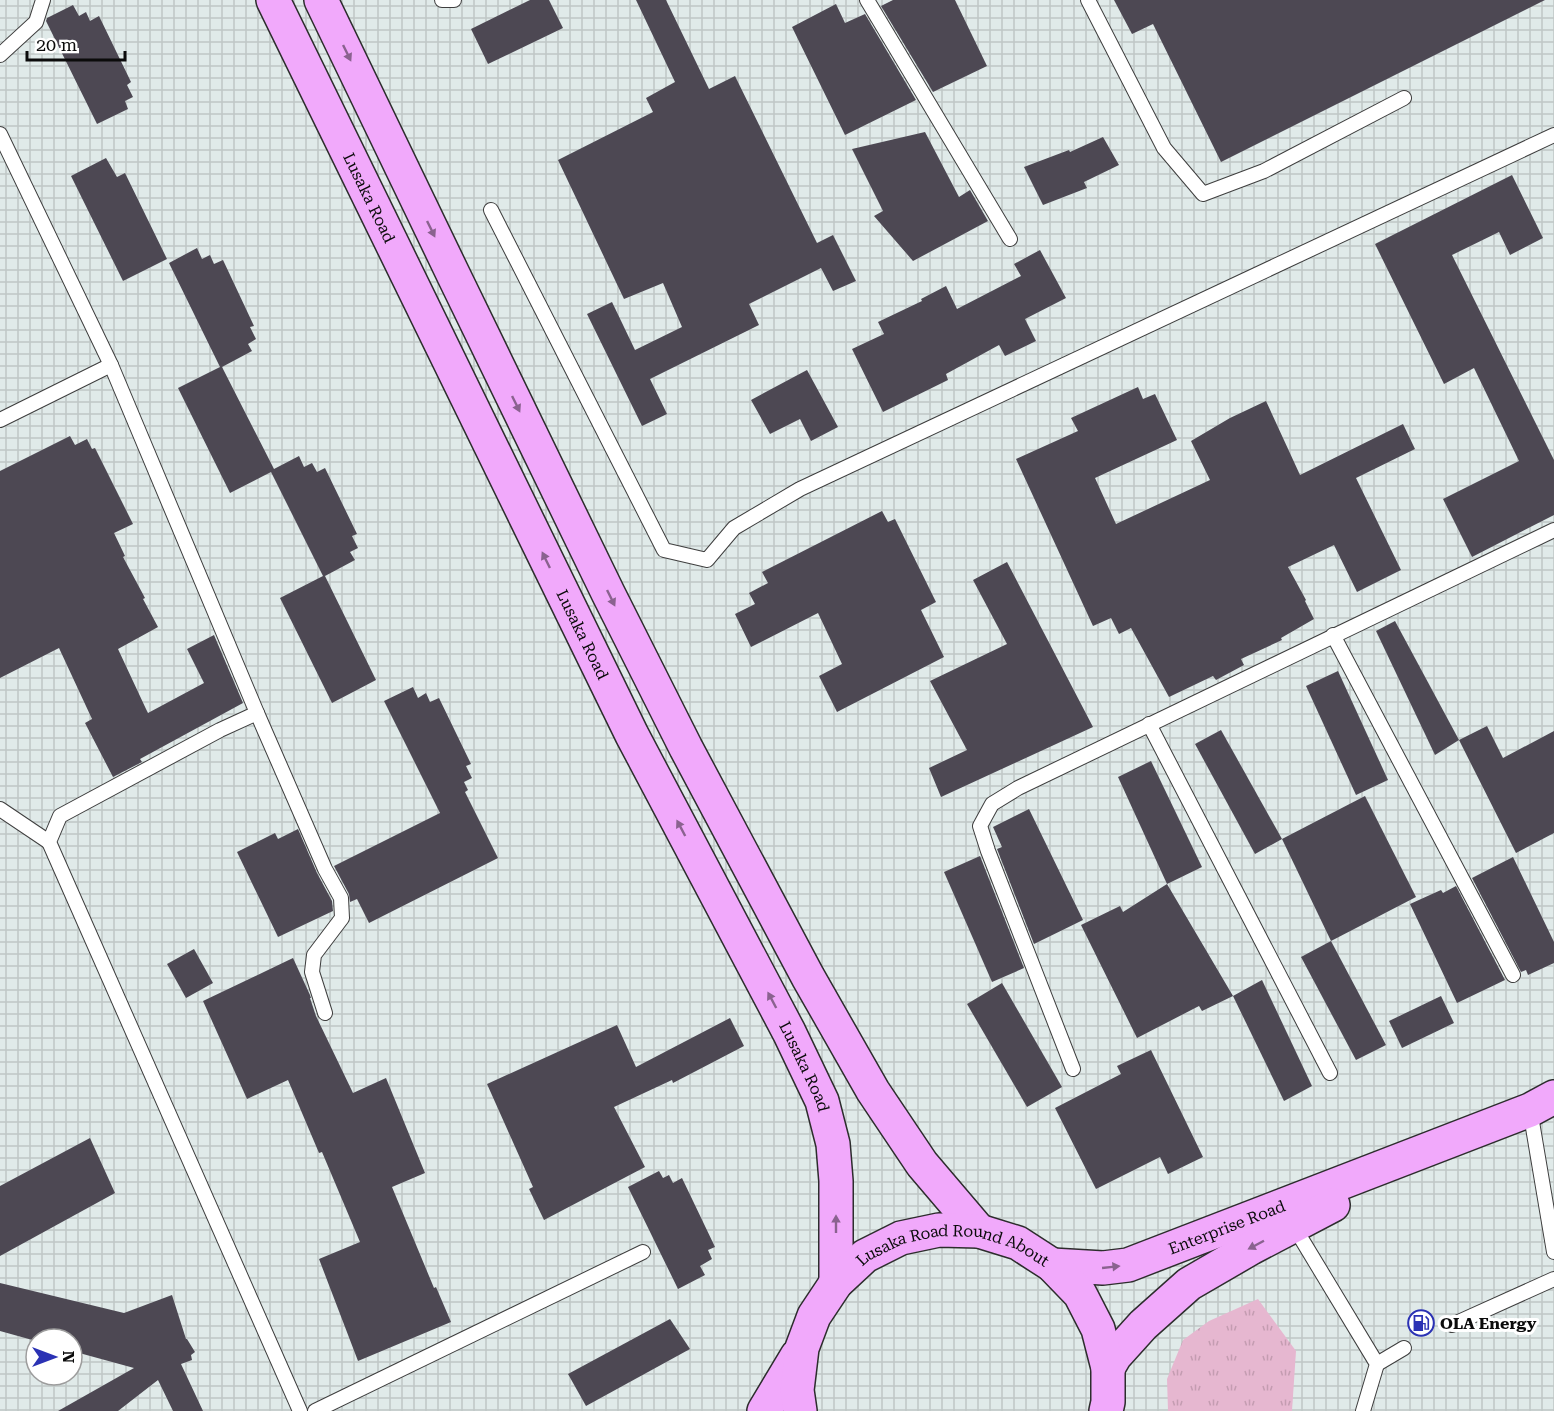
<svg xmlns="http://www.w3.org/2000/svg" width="1554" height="1411" font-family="'Roboto Serif',serif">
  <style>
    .industrial { fill: url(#industrial-grid); fill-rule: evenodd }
    .park { fill: url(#park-tufts) }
    .building { fill: #4d4853 }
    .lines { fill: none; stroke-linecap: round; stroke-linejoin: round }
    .lane-casing { stroke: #3e3e3e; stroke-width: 16 }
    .secondary-casing { stroke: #2d2d2d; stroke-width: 36 }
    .lane { stroke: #fff; stroke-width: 14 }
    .secondary { stroke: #f1a9fb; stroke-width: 33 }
    .oneway { fill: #8a628f }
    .labels { text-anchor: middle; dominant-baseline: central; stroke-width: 6; stroke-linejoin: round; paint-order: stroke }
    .street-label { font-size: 16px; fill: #0b0b0b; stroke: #fff }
    .poi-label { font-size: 16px; font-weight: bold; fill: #0b0b0b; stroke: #fff; text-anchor: start }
  </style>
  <defs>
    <pattern id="industrial-grid" width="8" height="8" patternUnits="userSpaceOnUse" patternTransform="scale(1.5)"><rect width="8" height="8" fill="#e0eae9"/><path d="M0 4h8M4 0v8" fill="none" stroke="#bfc7c6"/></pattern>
    <pattern id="park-tufts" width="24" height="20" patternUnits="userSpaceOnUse" patternTransform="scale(1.5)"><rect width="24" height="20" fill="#e6b7d0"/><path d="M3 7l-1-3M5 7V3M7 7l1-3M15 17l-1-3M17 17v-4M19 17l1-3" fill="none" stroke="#c49cb1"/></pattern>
  </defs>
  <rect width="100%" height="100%" fill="#faebfe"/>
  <!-- industrial -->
  <path class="industrial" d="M0,0H1554V1411H0ZM36,1339H72V1375H36Z"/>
  <!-- park -->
  <polygon class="park" points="1258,1299 1296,1351 1292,1411 1168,1411 1167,1379 1183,1340 1209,1321"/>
  <!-- building -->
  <g class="building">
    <polygon points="530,0 549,0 563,28 488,64 471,29"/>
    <polygon points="636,0 666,0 709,89 735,76 817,243 833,235 856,281 833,291 821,268 749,304 759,325 650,379 667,414 642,426 587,314 612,302 635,350 682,327 663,283 624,299 558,160 653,112 646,98 675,82"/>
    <polygon points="893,0 955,0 987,66 933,92 881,6"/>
    <polygon points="1114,0 1545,0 1221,162 1153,24 1132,34"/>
    <polygon points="836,4 845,23 865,14 916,100 845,135 792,27"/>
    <polygon points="73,5 79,16 86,12 90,21 99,16 131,82 127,85 133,97 125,101 128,109 97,124 46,21 47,18"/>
    <polygon points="925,132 959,197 970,190 988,221 913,261 874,216 883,211 852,149"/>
    <polygon points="1103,137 1119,165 1084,182 1087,188 1043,205 1024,167 1069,150 1070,152"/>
    <polygon points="106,158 117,177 125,173 167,259 123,281 71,176"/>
    <polygon points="1512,175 1543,238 1510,255 1499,232 1452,255 1554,460 1554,515 1472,557 1443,499 1519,461 1474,368 1444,384 1375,244"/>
    <polygon points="197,248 202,259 210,255 214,264 223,260 254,326 250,327 256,339 248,344 252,351 222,367 274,469 299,456 304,467 312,463 317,472 325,468 357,534 352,536 358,548 350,552 355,560 325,576 376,680 332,703 280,598 323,576 271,472 230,493 178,388 220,367 169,263"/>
    <polygon points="1040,250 1066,298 1025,319 1036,341 1005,356 999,345 946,374 948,380 883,412 852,349 884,334 878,322 922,301 921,299 946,286 957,309 1021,276 1014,264"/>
    <polygon points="807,370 838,427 811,441 800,419 770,434 751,400"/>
    <polygon points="1138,387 1143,399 1155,394 1177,440 1095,478 1116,524 1210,480 1191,441 1230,418 1266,401 1300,475 1403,424 1415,449 1356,478 1401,570 1357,592 1334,545 1288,567 1306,600 1305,601 1314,619 1281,638 1282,640 1241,659 1244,665 1216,680 1213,676 1169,697 1131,628 1119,634 1111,618 1093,626 1016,459 1078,431 1071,418"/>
    <polygon points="70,436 75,445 87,439 92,449 95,448 133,524 114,533 125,556 123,557 145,598 143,599 158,627 118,649 146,709 148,713 204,683 187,649 214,635 243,703 140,759 142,762 113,777 85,723 92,719 59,648 0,678 0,471"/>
    <polygon points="882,511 888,522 895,519 936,602 921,610 944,657 837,712 819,676 842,664 818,613 751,647 735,614 755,604 749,593 768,583 762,572"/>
    <polygon points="1007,562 1093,727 941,797 929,768 967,750 930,681 1007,644 973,580"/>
    <polygon points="1395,621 1459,740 1435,755 1376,631"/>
    <polygon points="1338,671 1388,780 1356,795 1306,686"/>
    <polygon points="413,687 418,698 426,693 430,702 439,698 471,764 466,766 472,778 464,782 468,790 465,792 498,858 369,923 357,899 350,902 349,894 334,866 440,813 384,701"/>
    <polygon points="1487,726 1503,758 1554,731 1554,833 1516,853 1459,740"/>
    <polygon points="1221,730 1282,839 1255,854 1195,744"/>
    <polygon points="1151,761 1202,867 1167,884 1118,777"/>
    <polygon points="1365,796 1416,897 1331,941 1282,839"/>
    <polygon points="1029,809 1083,920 1034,944 997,849 1002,847 993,827"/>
    <polygon points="298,829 317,873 332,901 333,911 278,937 237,852 275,833 278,839"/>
    <polygon points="980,856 1024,968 992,982 944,872"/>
    <polygon points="1513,857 1554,942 1554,963 1528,975 1526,970 1521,972 1472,878"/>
    <polygon points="1167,884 1233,996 1202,1011 1199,1006 1137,1038 1081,925 1120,906 1123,912"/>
    <polygon points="1456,886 1505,980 1457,1003 1410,904 1441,890 1443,893"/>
    <polygon points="1331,941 1386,1045 1356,1060 1301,957"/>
    <polygon points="194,949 213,983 186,998 167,964"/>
    <polygon points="293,958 310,995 311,998 310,998 316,1016 353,1093 386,1078 425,1173 392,1187 434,1288 436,1287 451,1322 358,1361 319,1259 360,1242 322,1152 319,1153 288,1080 247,1099 203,1001"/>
    <polygon points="1262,980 1312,1086 1284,1101 1233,996"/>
    <polygon points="1002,983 1062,1087 1027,1107 967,1004"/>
    <polygon points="1441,996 1454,1023 1402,1048 1389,1021"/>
    <polygon points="730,1018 744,1046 673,1083 672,1080 614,1107 645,1167 544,1220 529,1189 533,1187 487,1084 617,1025 636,1067"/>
    <polygon points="1151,1050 1203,1157 1168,1174 1160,1157 1096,1189 1055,1108 1121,1074 1117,1066"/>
    <polygon points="90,1138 115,1193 0,1256 0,1186"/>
    <polygon points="659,1171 663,1178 669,1175 673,1183 682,1178 715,1247 708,1250 712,1259 700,1266 705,1275 678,1289 628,1187"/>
    <polygon points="0,1283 124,1313 172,1295 186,1339 187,1339 195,1352 191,1355 192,1360 181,1364 203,1411 173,1411 158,1380 118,1411 58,1411 134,1368 72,1351 72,1339 36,1339 36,1341 0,1331"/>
    <polygon points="670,1319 690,1349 586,1406 568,1374"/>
  </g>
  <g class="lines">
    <!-- lane casing -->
    <g class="lane-casing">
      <g id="lane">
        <polyline points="442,0 454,0"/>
        <polyline points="867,0 1010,239"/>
        <polyline points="1088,0 1164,148 1203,194 1264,171 1404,98"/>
        <polyline points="0,55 36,22 43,0"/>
        <polyline points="0,134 111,365 257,713 220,730 60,816 49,842 300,1411"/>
        <polyline points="491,210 664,550 707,560 734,528 800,489 1554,135"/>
        <polyline points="0,420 111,365"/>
        <polyline points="1333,635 1513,975"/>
        <polyline points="257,713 325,869 341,898 342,918 314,955 312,972 325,1013"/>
        <polyline points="1149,724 1330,1073"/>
        <polyline points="0,809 49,842"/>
        <polyline points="1073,1069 988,851 980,826 992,804 1018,788 1554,530"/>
        <polyline points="1530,1110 1554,1252"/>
        <polyline points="1293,1225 1377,1364 1363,1411"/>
        <polyline points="1452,1325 1554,1279"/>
        <polyline points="1377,1364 1404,1348"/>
        <polyline points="315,1411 643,1252"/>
      </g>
    </g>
    <!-- secondary casing -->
    <g class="secondary-casing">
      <g id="secondary">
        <path id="s1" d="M273,0L632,735L789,1032L822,1101L833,1144L836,1181V1283"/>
        <polyline points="321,0 453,274 608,593 686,748 808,977 873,1091 922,1164 979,1231"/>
        <path id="s2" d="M1052,1265L1103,1268L1128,1265L1530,1110L1554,1097"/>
        <polyline points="1108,1368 1115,1356 1143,1325 1189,1284 1251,1248 1333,1205"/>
        <polyline points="764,1411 797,1356"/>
        <path id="s3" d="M800,1411L797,1390L802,1348L814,1316L836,1283L865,1256L901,1238L939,1230L979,1231L1018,1243L1052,1265L1080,1294L1098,1329L1108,1368V1402L1106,1411"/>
      </g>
    </g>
    <!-- lane -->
    <use href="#lane" class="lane"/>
    <!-- secondary -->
    <use href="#secondary" class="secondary"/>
  </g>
  <!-- one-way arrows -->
  <defs><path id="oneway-solid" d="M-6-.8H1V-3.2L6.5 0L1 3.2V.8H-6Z" transform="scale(1.5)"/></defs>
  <g class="oneway">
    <use href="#oneway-solid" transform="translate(347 53) rotate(64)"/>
    <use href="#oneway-solid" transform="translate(431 229) rotate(64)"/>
    <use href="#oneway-solid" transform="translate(516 404) rotate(64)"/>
    <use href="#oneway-solid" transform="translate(546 560) rotate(-116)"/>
    <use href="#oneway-solid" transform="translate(611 598) rotate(64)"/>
    <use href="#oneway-solid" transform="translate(681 828) rotate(-118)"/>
    <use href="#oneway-solid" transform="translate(772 1000) rotate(-118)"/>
    <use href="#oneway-solid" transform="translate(836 1224) rotate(-90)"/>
    <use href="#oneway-solid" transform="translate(1256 1245) rotate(152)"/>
    <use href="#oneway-solid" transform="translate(1111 1267) rotate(-6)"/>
  </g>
  <!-- icons -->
  <defs>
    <g id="fuel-ring" transform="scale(1.35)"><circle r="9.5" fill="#fff" stroke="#2b32b4" stroke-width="1.5"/><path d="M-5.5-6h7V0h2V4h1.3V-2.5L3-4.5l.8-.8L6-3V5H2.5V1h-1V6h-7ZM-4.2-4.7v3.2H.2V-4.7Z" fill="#2b32b4"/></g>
  </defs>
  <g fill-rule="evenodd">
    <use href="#fuel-ring" x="1421" y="1323"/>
  </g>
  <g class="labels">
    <!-- street labels -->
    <g class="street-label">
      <text stroke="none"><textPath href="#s1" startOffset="220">Lusaka Road</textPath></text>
      <text stroke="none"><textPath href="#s1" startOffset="706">Lusaka Road</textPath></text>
      <text stroke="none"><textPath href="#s1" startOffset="1192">Lusaka Road</textPath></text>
      <text stroke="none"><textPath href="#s2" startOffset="182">Enterprise Road</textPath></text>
      <text stroke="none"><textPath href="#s3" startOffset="270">Lusaka Road Round About</textPath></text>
    </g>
    <!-- poi labels -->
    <g class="poi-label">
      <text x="1440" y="1323">OLA Energy</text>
    </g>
  </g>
  <!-- north arrow -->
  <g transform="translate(54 1357) rotate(90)"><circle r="28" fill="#ffffff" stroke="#9d9d9d" stroke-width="1.5"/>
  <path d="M0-4.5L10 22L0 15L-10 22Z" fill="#2b32b4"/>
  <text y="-9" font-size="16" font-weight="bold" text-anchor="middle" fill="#0b0b0b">N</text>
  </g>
  <!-- scale -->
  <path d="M27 51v9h98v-9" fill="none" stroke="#0b0b0b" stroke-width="3"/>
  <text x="36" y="51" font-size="18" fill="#0b0b0b" stroke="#ffffff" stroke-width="4.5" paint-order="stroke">20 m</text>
</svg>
